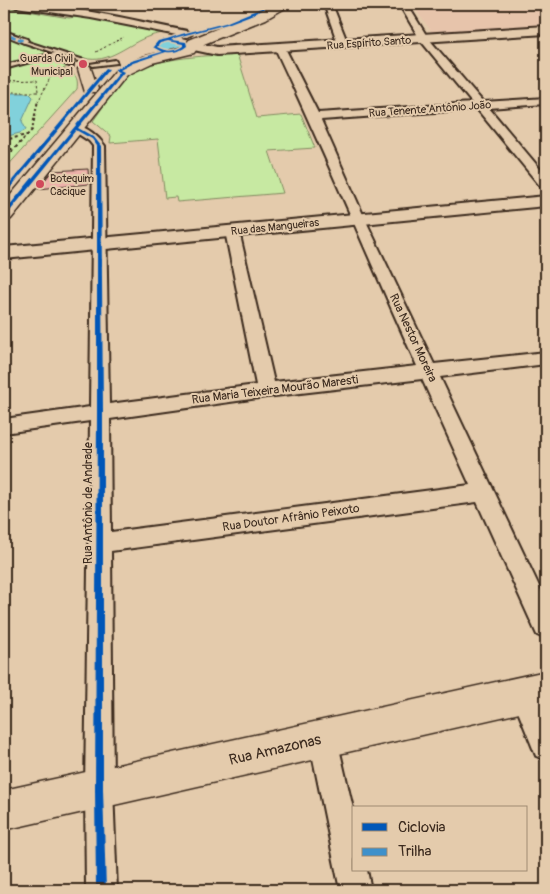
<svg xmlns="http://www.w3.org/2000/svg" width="550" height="894" font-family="Pangolin,sans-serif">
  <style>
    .built { fill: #e7c4ab }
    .green { fill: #c7e9a2; stroke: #818a60 }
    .water { fill: #81d1db; stroke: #658e8f }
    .building { fill: #edb2aa; stroke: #3b2a1e }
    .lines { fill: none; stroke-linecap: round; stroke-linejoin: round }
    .service-casing { stroke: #3b2a1e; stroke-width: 4 }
    .pedestrian-casing { stroke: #3b2a1e; stroke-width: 4 }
    .minor-casing { stroke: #3b2a1e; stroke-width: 4 }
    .tertiary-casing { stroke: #3b2a1e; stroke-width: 4 }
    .secondary-casing { stroke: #3b2a1e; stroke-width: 3 }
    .path-far1 { stroke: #3b2a1e; stroke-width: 1; stroke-dasharray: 2.5 2; stroke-linecap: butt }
    .path { stroke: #3b2a1e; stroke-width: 2; stroke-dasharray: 3 2.5; stroke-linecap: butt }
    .service { fill: #e4cbac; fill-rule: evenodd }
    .pedestrian { fill: #e4cbac; fill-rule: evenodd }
    .minor { fill: #e4cbac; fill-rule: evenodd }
    .tertiary { fill: #e4cbac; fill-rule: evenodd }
    .secondary { fill: #e4cbac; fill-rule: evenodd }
    .quiet { stroke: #3e90ca; stroke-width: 2.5; stroke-dasharray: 5 2.5; stroke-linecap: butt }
    .cycleway-casing { stroke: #e4cbac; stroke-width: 3 }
    .cycleway { fill: #0057b8; fill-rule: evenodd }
    .poi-dot { fill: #d1495b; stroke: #e4cbac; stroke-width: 2 }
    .labels { text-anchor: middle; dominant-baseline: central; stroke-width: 4; stroke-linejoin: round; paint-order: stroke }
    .far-street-label { font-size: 11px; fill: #3b2a1e; stroke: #e4cbac }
    .far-poi-label { font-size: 11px; fill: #3b2a1e; stroke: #e4cbac; text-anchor: end }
    .street-label { font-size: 12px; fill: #3b2a1e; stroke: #e4cbac }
    .near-street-label { font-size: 15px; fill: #3b2a1e; stroke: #e4cbac }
  </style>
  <rect width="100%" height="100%" fill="#e4cbac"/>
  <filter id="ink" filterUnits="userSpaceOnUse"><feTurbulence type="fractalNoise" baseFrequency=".02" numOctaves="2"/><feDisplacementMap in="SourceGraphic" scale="10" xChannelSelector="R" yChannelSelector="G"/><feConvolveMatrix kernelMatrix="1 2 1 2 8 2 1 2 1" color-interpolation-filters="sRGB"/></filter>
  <g filter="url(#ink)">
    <!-- built -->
    <polygon class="built" points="508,4 546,4 546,28 434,35 416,10"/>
    <!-- green -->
    <g class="green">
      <path d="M4,7L69,18L94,14L189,30C176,32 162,32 150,36C128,43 109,65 84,58L63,69C73,74 79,74 77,89L4,170Z"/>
      <path d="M237,54L257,118L301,114L315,148L269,151L283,193L177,202L176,197L165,198L158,139L110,143L111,136L93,121C103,108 111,92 122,80C143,57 207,56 237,54Z"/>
    </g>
    <!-- water -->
    <g class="water">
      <path d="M169,40L181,42L184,47C176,52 164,53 156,47L161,42Z"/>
      <polygon points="10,93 29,93 33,97 22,121 26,130 20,133 4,137 4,95"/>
    </g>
    <!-- building -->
    <polygon class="building" points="88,169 89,184 38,189 52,171"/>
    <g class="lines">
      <!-- service casing -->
      <g class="service-casing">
        <g id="service">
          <polygon points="22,40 84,60 81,62 60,55 55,56 73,64 73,66 69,66 49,57 4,69 4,65 55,53 22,42"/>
          <polygon points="115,60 117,63 93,66 90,64"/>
        </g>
      </g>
      <!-- pedestrian casing -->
      <g class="pedestrian-casing">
        <polygon id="pedestrian" points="4,31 27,39 28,41 24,43 4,35"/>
      </g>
      <!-- minor casing -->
      <g class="minor-casing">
        <g id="minor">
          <path d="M12,4C70,4 130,20 187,31L192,34L187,37L91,18L16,7Z"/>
          <polygon points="324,4 332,4 348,44 346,46 340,46 338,44"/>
          <path d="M399,4H407L428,38L483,102L546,98V104L489,108L546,176V188L541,187L477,109L321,120L365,219L434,364L546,352V364L440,377L546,601V639L537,635L477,502L111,551L113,789L117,890H86L85,789L90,421L4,433V419L90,407L93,146L89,141L69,128L75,124C88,128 98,136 105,146L109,404L256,385L225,231L227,228H237L239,231L274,382L417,366C369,260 325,153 275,48L280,45L285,48L318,113L472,103L421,41ZM422,379L470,485L111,532L110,419L266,397Z"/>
          <polygon points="524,681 533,685 546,715 546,760 536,756 511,694 515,685"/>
          <polygon points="323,725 333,729 337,739 354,813 354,870 367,870 371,890 340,890 309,739 313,729"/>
        </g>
      </g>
      <!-- tertiary casing -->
      <g class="tertiary-casing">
        <g id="tertiary">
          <polygon points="546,26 546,34 217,55 189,49 187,46 193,42 217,47"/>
          <polygon points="546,196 546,206 4,259 4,247"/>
        </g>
      </g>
      <!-- secondary casing -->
      <g class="secondary-casing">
        <g id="secondary">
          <polygon points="277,4 292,4 266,19 199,46 194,53 152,63 127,75 11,219 4,221 4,203 117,69 142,57 184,47 189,40"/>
          <polygon points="85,65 90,66 98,89 95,92 85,92 78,69 80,66"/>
          <polygon points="546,671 546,707 4,830 4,790"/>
        </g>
      </g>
      <!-- path-far1 -->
      <g class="path-far1">
        <polyline points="96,52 124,37"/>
        <polyline points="4,79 7,91"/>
        <polyline points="5,81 37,80 38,92"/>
        <polyline points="4,92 39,92"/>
        <polyline points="38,102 53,72"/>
      </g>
      <!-- path -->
      <g class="path">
        <polyline points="4,140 27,135"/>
        <polyline points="4,149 14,149"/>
        <polyline points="4,160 32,130 38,100"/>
      </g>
      <!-- service -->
      <use href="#service" class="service"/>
      <!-- pedestrian -->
      <use href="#pedestrian" class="pedestrian"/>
      <!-- minor -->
      <use href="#minor" class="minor"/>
      <!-- tertiary -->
      <use href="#tertiary" class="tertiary"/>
      <!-- secondary -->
      <use href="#secondary" class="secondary"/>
      <!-- quiet -->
      <polyline class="quiet" points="4,33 24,41"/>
      <!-- cycleway casing -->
      <g class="cycleway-casing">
        <g id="cycleway">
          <path d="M271,4H274L251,15L227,24L174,38L171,40L186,42L187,46C181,51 174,53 166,52L133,63L120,70L124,72L78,128L94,137L101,146L103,412V789L106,890H96L95,789L97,412V146L92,139L76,130L6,216H4V212L120,72L116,71V69L131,61L162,52L153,47L158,41L167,39L182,34L225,23ZM168,41L183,44V46C175,52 166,52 157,47L160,43Z"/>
          <polygon points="106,68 109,69 6,193 4,193 4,190"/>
        </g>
      </g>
      <!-- cycleway -->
      <use href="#cycleway" class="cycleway"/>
    </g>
  </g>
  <!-- markers -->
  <g class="poi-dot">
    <circle cx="83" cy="64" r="5"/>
    <circle cx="40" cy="184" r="5"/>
  </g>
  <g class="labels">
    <!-- far-street labels -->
    <g class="far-street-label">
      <text transform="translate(369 43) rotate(-4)">Rua Espírito Santo</text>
      <text transform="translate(430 109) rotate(-4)">Rua Tenente Antônio João</text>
      <text transform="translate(275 227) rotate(-6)">Rua das Mangueiras</text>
    </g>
    <!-- far-poi labels -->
    <g class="far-poi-label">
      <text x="73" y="58">Guarda Civil<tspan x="73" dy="13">Municipal</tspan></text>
      <text x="50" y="178" text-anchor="start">Botequim<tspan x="50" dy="13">Cacique</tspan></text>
    </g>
    <!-- street labels -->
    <g class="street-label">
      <text transform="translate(413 338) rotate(65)">Rua Nestor Moreira</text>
      <text transform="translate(275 390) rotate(-7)">Rua Maria Teixeira Mourão Maresti</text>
      <text transform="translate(88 503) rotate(-90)">Rua Antônio de Andrade</text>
      <text transform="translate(291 518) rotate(-8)">Rua Doutor Afrânio Peixoto</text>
    </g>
    <!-- near-street labels -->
    <g class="near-street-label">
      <text transform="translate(275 750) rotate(-13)">Rua Amazonas</text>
    </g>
  </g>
  <!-- margin -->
  <rect width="550" height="894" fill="none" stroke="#e4cbac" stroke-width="20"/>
  <rect x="10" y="10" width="530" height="874" fill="none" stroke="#3b2a1e" stroke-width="2" filter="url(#ink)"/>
  <!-- legend -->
  <rect x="352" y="806" width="175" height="65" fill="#e4cbac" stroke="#a08b73"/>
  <rect x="362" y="823" width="25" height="8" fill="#0057b8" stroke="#a08b73"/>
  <text x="398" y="832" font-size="15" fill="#3b2a1e">Ciclovia</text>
  <rect x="362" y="848" width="25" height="8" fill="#3e90ca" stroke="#a08b73"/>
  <text x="398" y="856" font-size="15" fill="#3b2a1e">Trilha</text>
</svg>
